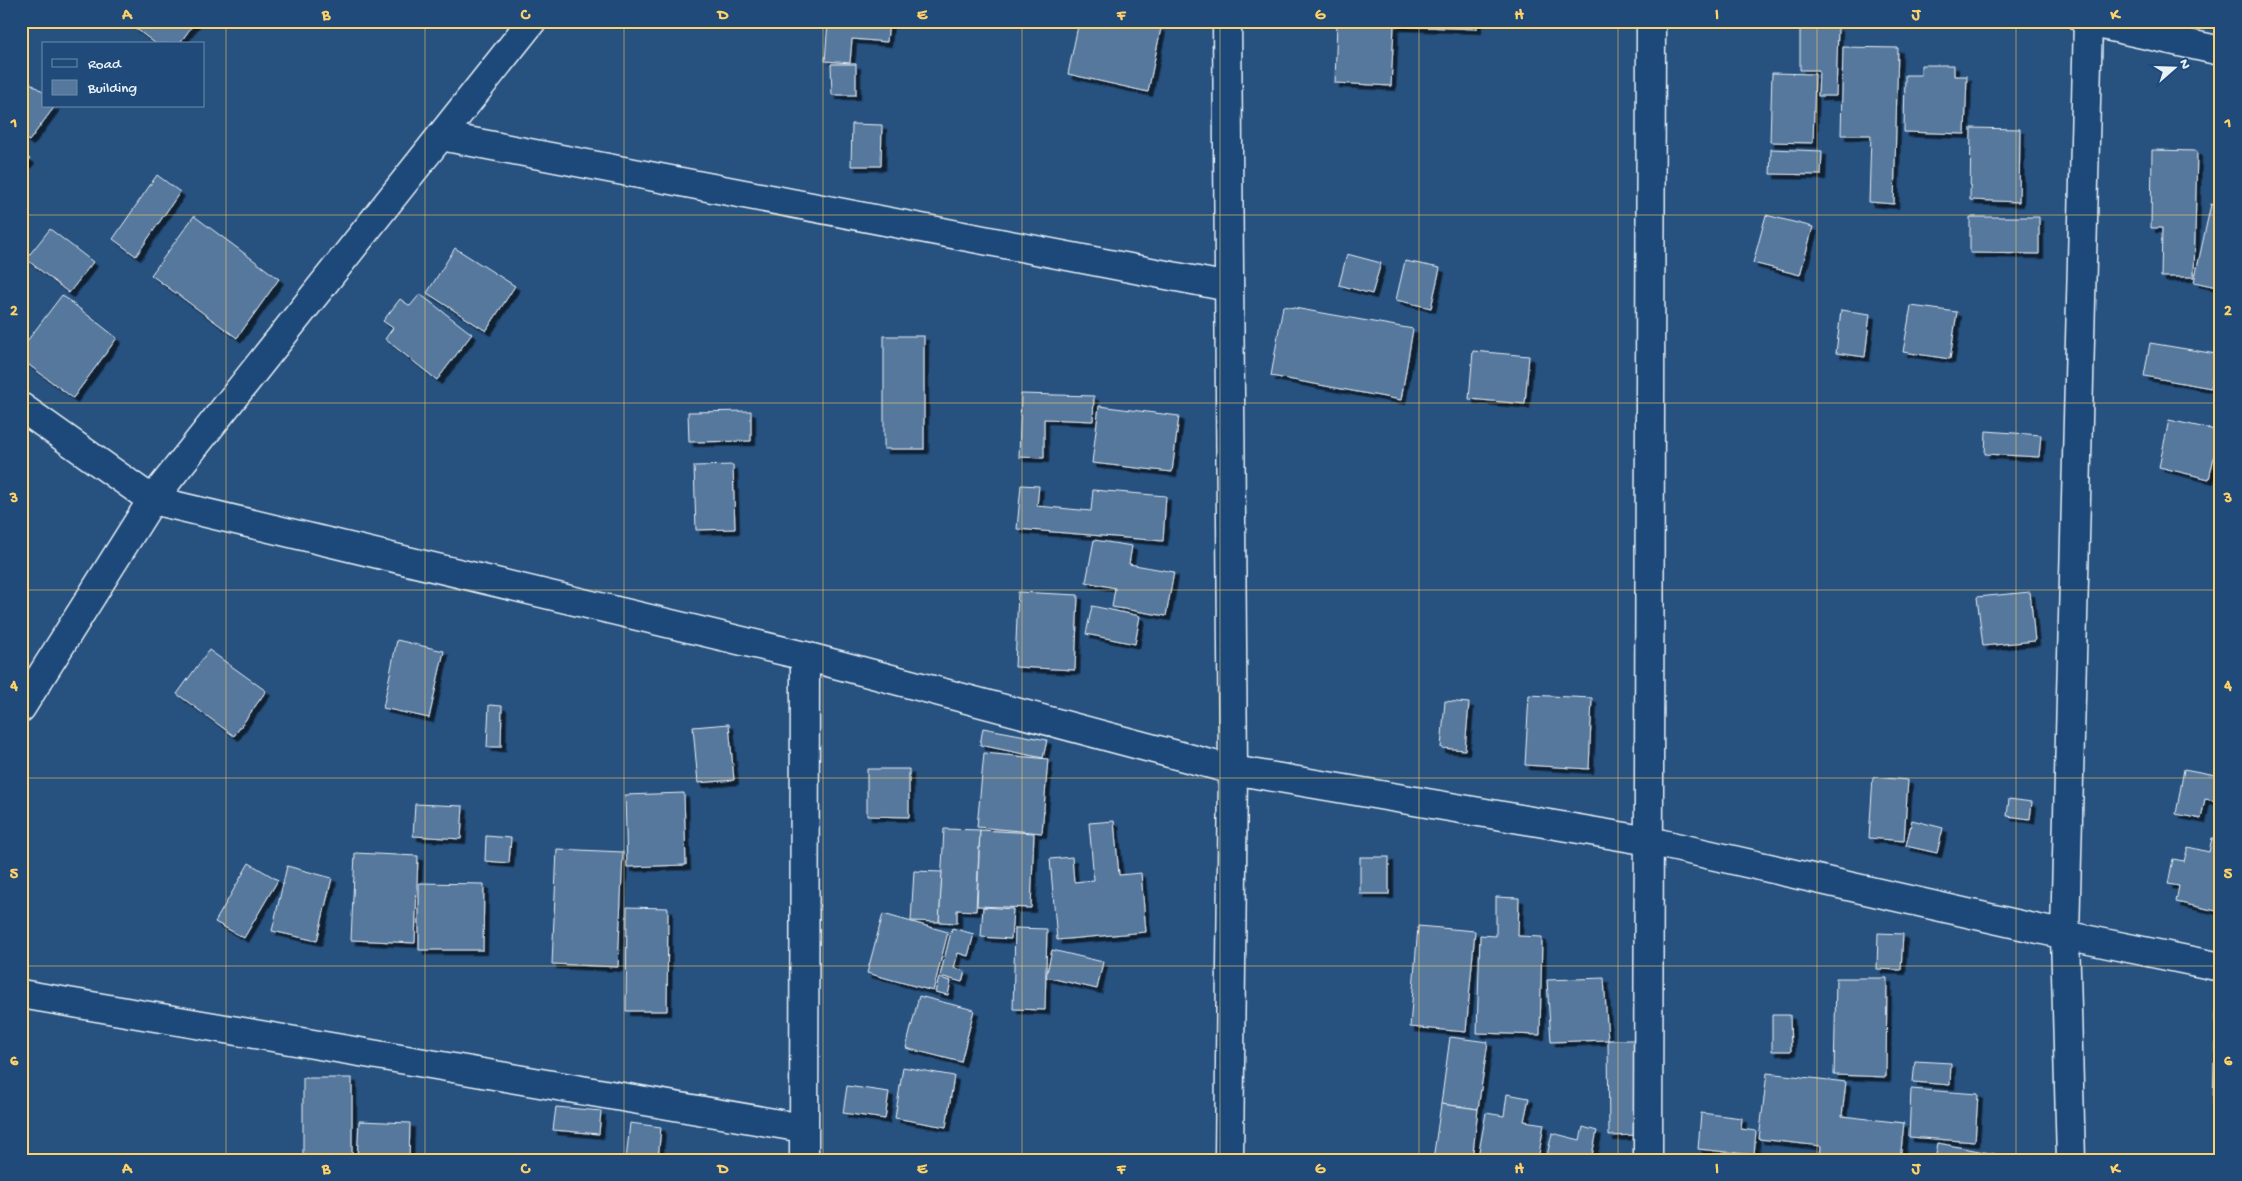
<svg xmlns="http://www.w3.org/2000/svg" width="2242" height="1181" font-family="'Gochi Hand',sans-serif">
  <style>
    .building { fill: #57789d; stroke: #e8f1f8; filter: url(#shadow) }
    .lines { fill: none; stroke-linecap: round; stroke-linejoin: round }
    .minor-casing { stroke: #e8f1f8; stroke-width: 31 }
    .minor { stroke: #1f4a7a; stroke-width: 28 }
    .grid { fill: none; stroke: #ffd166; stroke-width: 1; stroke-opacity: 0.55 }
    .neatline { fill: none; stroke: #ffd166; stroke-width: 2 }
    .grid-label { font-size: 16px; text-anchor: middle; font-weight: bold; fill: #ffd166 }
  </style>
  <defs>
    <filter id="shadow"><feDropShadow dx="4.5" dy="4.5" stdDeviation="0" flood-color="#0009"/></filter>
  </defs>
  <rect width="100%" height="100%" fill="#27517f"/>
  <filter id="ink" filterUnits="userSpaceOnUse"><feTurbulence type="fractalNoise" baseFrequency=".02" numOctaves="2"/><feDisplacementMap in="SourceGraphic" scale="10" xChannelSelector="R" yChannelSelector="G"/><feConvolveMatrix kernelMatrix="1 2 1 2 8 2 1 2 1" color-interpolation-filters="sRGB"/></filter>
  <g filter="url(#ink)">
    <!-- building -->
    <g class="building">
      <polygon points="126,21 196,21 179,44 156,44"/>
      <polygon points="828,21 889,21 887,42 852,39 850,63 825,61"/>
      <polygon points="1079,21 1129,21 1161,28 1148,92 1068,74"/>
      <polygon points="1337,21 1477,21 1477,29 1394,26 1391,86 1335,83"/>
      <polygon points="1800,26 1838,27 1836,96 1818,96 1819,70 1800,70"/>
      <polygon points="1843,47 1898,48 1894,204 1869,202 1871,135 1841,135"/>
      <polygon points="831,64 856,64 856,95 832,95"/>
      <polygon points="1921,65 1954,65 1954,76 1967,76 1965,134 1904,132 1905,75 1921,75"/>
      <polygon points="1772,73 1815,74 1813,143 1770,142"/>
      <polygon points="21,76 44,93 44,106 55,106 29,141 21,136"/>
      <polygon points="852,124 882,125 881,166 851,166"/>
      <polygon points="1971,128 2020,129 2019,202 1970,200"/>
      <polygon points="1771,149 1822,151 1821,175 1770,174"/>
      <polygon points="2152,150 2197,151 2194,277 2161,277 2162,228 2151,228"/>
      <polygon points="21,153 30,159 21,170"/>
      <polygon points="157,175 180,192 136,256 113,239"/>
      <polygon points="2211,204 2221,207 2221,288 2194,282"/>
      <polygon points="1766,215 1813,227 1800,275 1753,263"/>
      <polygon points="194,216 279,279 237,338 151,275"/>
      <polygon points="1970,217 2039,217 2039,254 1970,253"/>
      <polygon points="50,229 93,262 69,293 26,259"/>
      <polygon points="455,248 515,286 486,331 427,293"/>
      <polygon points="1347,254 1381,263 1372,294 1339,285"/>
      <polygon points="1405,261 1440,268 1431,308 1396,300"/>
      <polygon points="420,294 472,334 437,380 385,339 393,328 383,321 400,299 410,306"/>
      <polygon points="62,295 117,338 73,398 21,359 21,349"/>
      <polygon points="1283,306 1413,329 1401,400 1271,376"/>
      <polygon points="1911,306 1957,312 1950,359 1903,352"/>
      <polygon points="1841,310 1870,314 1865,357 1836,353"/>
      <rect x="884" y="336" width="40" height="113"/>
      <polygon points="2150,343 2216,354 2211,388 2144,376"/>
      <polygon points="1473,351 1529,356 1525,404 1469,399"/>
      <polygon points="1021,394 1094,396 1093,421 1044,419 1044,458 1019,457"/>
      <polygon points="1099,406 1179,416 1172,472 1092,463"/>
      <polygon points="751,411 751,441 689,442 688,412"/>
      <polygon points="2169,420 2220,431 2209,479 2159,467"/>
      <polygon points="1986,431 2041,435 2039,457 1985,454"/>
      <polygon points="733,465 735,529 696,530 694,466"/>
      <polygon points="1021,485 1039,486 1037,506 1091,511 1093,490 1166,496 1163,541 1017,529"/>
      <polygon points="1094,540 1132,546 1129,564 1174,572 1166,616 1112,607 1115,588 1086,582"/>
      <polygon points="1018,592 1078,595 1075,670 1015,667"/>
      <polygon points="2030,592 2035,641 1983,646 1977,597"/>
      <polygon points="1092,606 1140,616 1135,644 1086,634"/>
      <polygon points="397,640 444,651 429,718 383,708"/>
      <polygon points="209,650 266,691 234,736 177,694"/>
      <polygon points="1529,695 1592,698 1589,769 1525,765"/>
      <polygon points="1445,701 1469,703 1465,750 1441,748"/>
      <polygon points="489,705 502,706 501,747 487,747"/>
      <polygon points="729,724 734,780 698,783 693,727"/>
      <polygon points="983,728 1047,740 1043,758 980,745"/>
      <polygon points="984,753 1048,759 1042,833 977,827"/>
      <polygon points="867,769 909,769 909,817 867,816"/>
      <polygon points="2184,769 2221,776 2221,802 2205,799 2201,819 2176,814"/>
      <polygon points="1873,777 1908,780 1904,841 1869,838"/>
      <polygon points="684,793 686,865 627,867 625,795"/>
      <polygon points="2009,799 2032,802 2030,819 2007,816"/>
      <polygon points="415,804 463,806 461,839 413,836"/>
      <polygon points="1912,820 1943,828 1937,853 1906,846"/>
      <polygon points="1114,821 1119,875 1141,873 1146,932 1057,940 1050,859 1072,857 1074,882 1094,880 1089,823"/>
      <polygon points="944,829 980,830 976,911 957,910 957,923 939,922"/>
      <polygon points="980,830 1034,833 1031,908 977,906"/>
      <polygon points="486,836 511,838 509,863 485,861"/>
      <polygon points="2212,838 2221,839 2221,912 2176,902 2179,886 2168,884 2173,859 2184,861 2188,847 2209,852"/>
      <polygon points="557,849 623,852 618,967 552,964"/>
      <polygon points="355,853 418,856 415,943 351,940"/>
      <rect x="1360" y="857" width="29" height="37"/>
      <polygon points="249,863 278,880 244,938 215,922"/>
      <polygon points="287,866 332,878 317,941 272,931"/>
      <polygon points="914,871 942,872 939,922 911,921"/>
      <polygon points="419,883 484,884 483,950 419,950"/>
      <polygon points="1496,897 1519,898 1518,936 1542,937 1540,1035 1477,1033 1480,935 1496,936"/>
      <polygon points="627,907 668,908 667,1011 626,1011"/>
      <polygon points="983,907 1013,909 1011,939 981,937"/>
      <polygon points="883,914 948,932 933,991 867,973"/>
      <polygon points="1418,926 1475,931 1466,1032 1410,1027"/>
      <polygon points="952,928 974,934 968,956 958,953 954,968 965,971 962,982 940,976"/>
      <polygon points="1015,928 1047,929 1045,1010 1013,1009"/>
      <polygon points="1878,933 1903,934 1901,970 1877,969"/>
      <polygon points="1052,950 1103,962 1097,989 1046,977"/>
      <polygon points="939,978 951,981 948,995 935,992"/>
      <polygon points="1604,978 1608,1040 1551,1042 1547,980"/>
      <polygon points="1836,978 1887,978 1886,1077 1834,1075"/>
      <polygon points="919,996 974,1010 961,1062 906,1048"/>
      <rect x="2216" y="1006" width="5" height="56"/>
      <polygon points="1772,1015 1790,1015 1791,1051 1772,1051"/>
      <polygon points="1450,1037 1488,1042 1478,1109 1441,1104"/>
      <polygon points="1608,1040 1634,1040 1636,1135 1609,1136"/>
      <polygon points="1915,1061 1951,1063 1950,1085 1913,1082"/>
      <polygon points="2214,1063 2221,1063 2221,1108 2213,1108"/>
      <polygon points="903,1067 954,1076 946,1127 895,1118"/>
      <polygon points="1767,1073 1846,1082 1842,1116 1904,1123 1900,1160 1820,1160 1821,1146 1759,1139"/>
      <rect x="303" y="1078" width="49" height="82"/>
      <polygon points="847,1086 889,1092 885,1119 843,1113"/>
      <polygon points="1911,1089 1978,1094 1975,1142 1909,1137"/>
      <polygon points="1507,1094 1529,1098 1524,1121 1544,1124 1538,1160 1494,1160 1478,1157 1486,1113 1504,1116"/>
      <polygon points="1441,1104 1478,1109 1472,1160 1433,1160"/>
      <polygon points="556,1107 601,1111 599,1134 553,1130"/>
      <polygon points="2216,1111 2221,1112 2221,1133 2213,1132"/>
      <polygon points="1701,1113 1742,1118 1741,1129 1756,1131 1754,1155 1698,1149"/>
      <polygon points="359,1121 410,1123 409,1160 357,1160"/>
      <polygon points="630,1123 661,1127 658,1160 626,1160"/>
      <polygon points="1583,1127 1597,1131 1591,1160 1546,1160 1552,1133 1580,1140"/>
      <polygon points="1938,1143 2015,1158 2015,1160 1935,1160"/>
    </g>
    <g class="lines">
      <!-- minor casing -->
      <g class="minor-casing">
        <g id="minor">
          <polyline points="1227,21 1233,770 1229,1160"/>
          <polyline points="2084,21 2221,51"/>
          <polyline points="441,136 1229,287"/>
          <polyline points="21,407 152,500 805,656 1233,770 1649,841 2065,935 2221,967"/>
          <polyline points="21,708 152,500 532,21"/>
          <polyline points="21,994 803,1128"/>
          <polyline points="804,1160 805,656"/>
          <polyline points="1648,1160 1651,21"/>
          <polyline points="2071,1160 2065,935 2088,22"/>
        </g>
      </g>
      <!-- minor -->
      <use href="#minor" class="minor"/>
    </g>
  </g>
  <!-- grid -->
  <path class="grid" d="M226,21V1160M425,21V1160M624,21V1160M823,21V1160M1022,21V1160M1220,21V1160M1419,21V1160M1618,21V1160M1817,21V1160M2016,21V1160M21,215H2221M21,403H2221M21,590H2221M21,778H2221M21,966H2221"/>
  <!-- margin -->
  <rect width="2242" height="1181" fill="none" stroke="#1f4a7a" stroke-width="55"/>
  <!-- legend -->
  <rect x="42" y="42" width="162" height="65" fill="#1f4a7a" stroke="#6f8dac"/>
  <rect x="52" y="59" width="25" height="8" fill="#1f4a7a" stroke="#6f8dac"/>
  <text x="88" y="68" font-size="15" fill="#e8f1f8">Road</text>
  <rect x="52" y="80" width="25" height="15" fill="#57789d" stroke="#6f8dac"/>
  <text x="88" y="92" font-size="15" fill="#e8f1f8">Building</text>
  <!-- north arrow -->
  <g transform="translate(2174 68) rotate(70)" stroke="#1f4a7a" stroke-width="4" paint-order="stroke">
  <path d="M0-4L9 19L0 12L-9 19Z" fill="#e8f1f8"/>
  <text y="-8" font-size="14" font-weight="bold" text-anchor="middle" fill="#e8f1f8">N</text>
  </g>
  <rect x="28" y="28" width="2186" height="1126" class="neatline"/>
  <g class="grid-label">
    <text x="127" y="19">A</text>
    <text x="326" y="19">B</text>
    <text x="525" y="19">C</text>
    <text x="723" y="19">D</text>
    <text x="922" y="19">E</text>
    <text x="1121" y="19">F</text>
    <text x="1320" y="19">G</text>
    <text x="1519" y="19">H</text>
    <text x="1717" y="19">I</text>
    <text x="1916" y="19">J</text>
    <text x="2115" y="19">K</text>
    <text x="14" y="127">1</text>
    <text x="2228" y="127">1</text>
    <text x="14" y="315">2</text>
    <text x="2228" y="315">2</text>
    <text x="14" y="502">3</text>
    <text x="2228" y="502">3</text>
    <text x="14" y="690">4</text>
    <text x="2228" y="690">4</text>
    <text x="14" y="878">5</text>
    <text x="2228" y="878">5</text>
    <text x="14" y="1065">6</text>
    <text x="2228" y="1065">6</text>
    <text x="127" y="1173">A</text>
    <text x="326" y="1173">B</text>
    <text x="525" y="1173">C</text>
    <text x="723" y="1173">D</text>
    <text x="922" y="1173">E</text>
    <text x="1121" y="1173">F</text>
    <text x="1320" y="1173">G</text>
    <text x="1519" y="1173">H</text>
    <text x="1717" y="1173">I</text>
    <text x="1916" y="1173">J</text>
    <text x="2115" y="1173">K</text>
  </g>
</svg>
